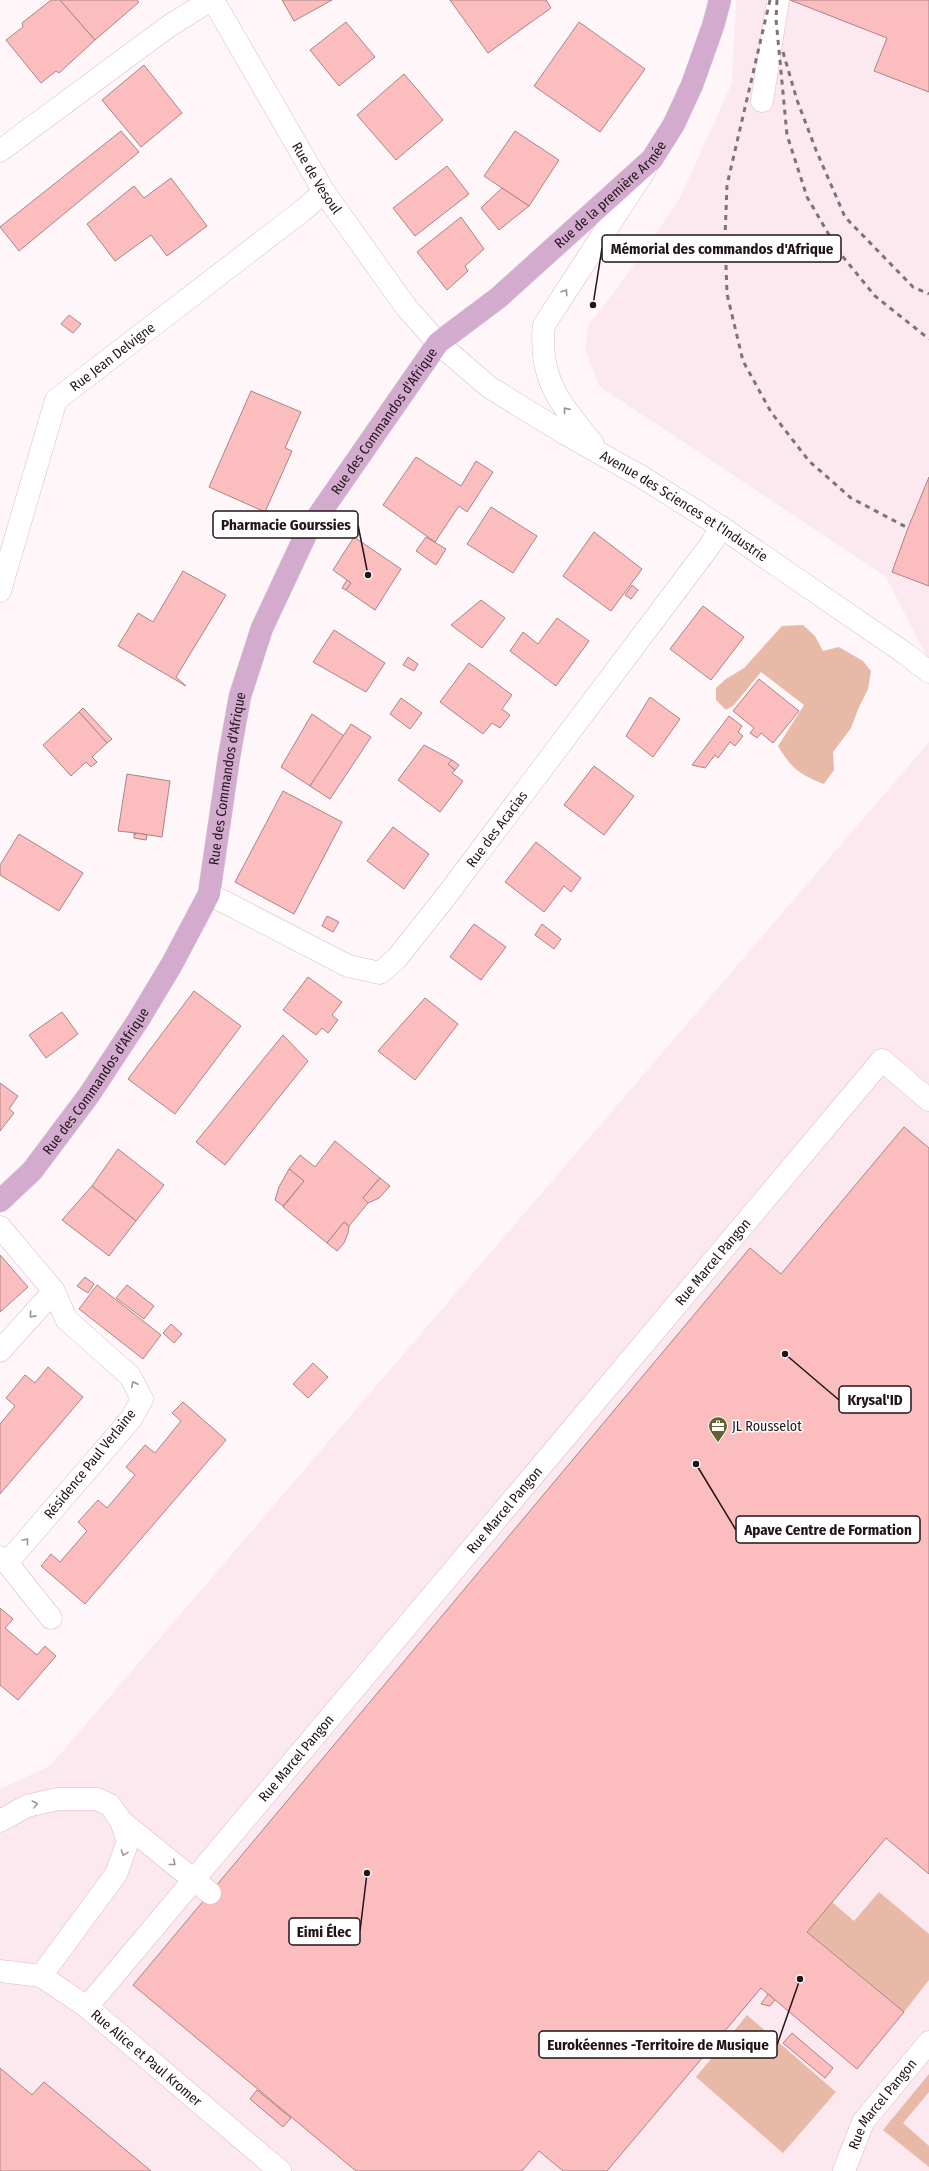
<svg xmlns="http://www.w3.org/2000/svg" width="929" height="2171" font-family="'Fira Sans Condensed',sans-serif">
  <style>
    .built { fill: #fce8ef }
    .green { fill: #e9b9a8 }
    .building { fill: #fcbdbe; stroke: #ab8485 }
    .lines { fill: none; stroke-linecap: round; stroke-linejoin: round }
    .minor-casing { stroke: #e0b9c7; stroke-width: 23 }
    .major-casing { stroke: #d7d5d6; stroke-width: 23 }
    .minor { stroke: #fff; stroke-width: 22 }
    .major { stroke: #d3abcf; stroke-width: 22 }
    .rail { stroke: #7e7377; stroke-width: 3; stroke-dasharray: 5 5; stroke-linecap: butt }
    .oneway { stroke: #9c9598 }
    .labels { text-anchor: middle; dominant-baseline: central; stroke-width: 3; stroke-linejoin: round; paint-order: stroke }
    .street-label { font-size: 14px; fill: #221419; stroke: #fff }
    .poi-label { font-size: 14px; fill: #221419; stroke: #fff; text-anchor: start }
    .leader { fill: none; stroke: #221419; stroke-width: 1.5 }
    .callout-dot { fill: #221419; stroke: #fff; stroke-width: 1.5 }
    .callout { fill: #fff; stroke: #221419; stroke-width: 1.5 }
    .callout-label { font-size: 15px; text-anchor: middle; font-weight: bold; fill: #221419 }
  </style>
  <rect width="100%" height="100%" fill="#fef6f9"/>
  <!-- built -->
  <g class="built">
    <polygon points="736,0 929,0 929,661 886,577 599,386 585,349 588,325 616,290 679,200 732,83"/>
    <polygon points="929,742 929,2171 0,2171 0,1789 50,1766"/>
  </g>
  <!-- green -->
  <g class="green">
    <path d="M803,625L815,636L823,651L839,647L863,661L871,671L868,689L859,707L851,728L833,752L834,770L824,784C800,775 791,768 778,746L804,705L761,672L734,705L726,710L716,700V688L726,679L744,668L782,626Z"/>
    <polygon points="879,1892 929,1934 929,1980 904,2012 807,1932 832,1902 854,1921"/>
    <polygon points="747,2015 836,2092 783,2153 696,2077"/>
    <polygon points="929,2074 929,2092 903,2123 929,2146 929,2167 883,2130"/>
  </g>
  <!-- building -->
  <g class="building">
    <polygon points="51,0 60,0 95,40 59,73 56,71 41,83 6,40 23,27 22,23"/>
    <polygon points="60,0 137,0 139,2 95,40"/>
    <polygon points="282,0 332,0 294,21"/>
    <polygon points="450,0 546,0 551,8 488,53"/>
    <polygon points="790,0 929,0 929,92 874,71 887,38"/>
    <polygon points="346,22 375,57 339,86 310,50"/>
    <polygon points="579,22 645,69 600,132 534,86"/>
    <polygon points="144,65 182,113 141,147 102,100"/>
    <polygon points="404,74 443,120 396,160 357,115"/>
    <polygon points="121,131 139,152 19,251 0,227"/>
    <polygon points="515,131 559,160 529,206 484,176"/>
    <polygon points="447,166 469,194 415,236 393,208"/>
    <polygon points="171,178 207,226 167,256 151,235 115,261 87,224 134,186 144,198"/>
    <polygon points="502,188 529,206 499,230 481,208"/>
    <polygon points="461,217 484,249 465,266 468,271 447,290 417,252"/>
    <polygon points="69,315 81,324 73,333 61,324"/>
    <polygon points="251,391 301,412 285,448 292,451 265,512 209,487"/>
    <polygon points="416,457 461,486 476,461 493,472 467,512 459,506 435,542 383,505"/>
    <polygon points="929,477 929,586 892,572 908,528"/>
    <polygon points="491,507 537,536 513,573 467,544"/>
    <polygon points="594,532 642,569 611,611 563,576"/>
    <polygon points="354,537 401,569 375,610 346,590 351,583 333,570"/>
    <polygon points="426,537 446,549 436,565 416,551"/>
    <polygon points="183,571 226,595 176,677 186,686 118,646 138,613 153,622"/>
    <polygon points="347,580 351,583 346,590 342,588"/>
    <polygon points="632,585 638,590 631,599 625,595"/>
    <polygon points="481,600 505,618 482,648 451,625"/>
    <polygon points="703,606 744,637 711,680 670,649"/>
    <polygon points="557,618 589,641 556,686 510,651 523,632 538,644"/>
    <polygon points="334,630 385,663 366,692 313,662"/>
    <polygon points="408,657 418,664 414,671 403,665"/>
    <polygon points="469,663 512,695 502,709 510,715 500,728 492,723 483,734 440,702"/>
    <polygon points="759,679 799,711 773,743 761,733 757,738 750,733 754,728 733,711"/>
    <polygon points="650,697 680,719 653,757 626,736"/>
    <polygon points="401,698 422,713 410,729 390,714"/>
    <polygon points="83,708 112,739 107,743 79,712"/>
    <polygon points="79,712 107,743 92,757 97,762 91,767 86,762 71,776 43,745"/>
    <polygon points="312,714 344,736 310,786 281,767"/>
    <polygon points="729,716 742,726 738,732 743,736 735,746 730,742 718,758 715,755 705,768 692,765"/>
    <polygon points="351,724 371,737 330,799 310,786"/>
    <polygon points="424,745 452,760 448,764 455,770 452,773 463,781 440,812 398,780"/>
    <polygon points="452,760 459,765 455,770 448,764"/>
    <polygon points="594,766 634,796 604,835 564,805"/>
    <polygon points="127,774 170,781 162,837 136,833 135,835 136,833 118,831"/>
    <polygon points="283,791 342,822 294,914 235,882"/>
    <polygon points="393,827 429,854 404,889 367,861"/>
    <polygon points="134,833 135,835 136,833 147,835 146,840 134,838"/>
    <polygon points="19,834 83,873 59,911 0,875 0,865"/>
    <polygon points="536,842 581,878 571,892 564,886 544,912 505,882"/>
    <polygon points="327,916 339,922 333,932 322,926"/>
    <polygon points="474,924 506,947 481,980 450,957"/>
    <polygon points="542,924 561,939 554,949 535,935"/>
    <polygon points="308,977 342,1002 332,1015 338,1020 328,1033 322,1028 316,1035 283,1010"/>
    <polygon points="194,991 241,1026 175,1114 128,1079"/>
    <polygon points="425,998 458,1024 415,1080 378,1051"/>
    <polygon points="62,1012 78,1034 46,1058 29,1035"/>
    <polygon points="283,1035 308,1061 225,1165 196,1142"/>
    <polygon points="0,1083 18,1096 9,1109 14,1113 0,1131"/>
    <polygon points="904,1127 929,1148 929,1874 886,1838 807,1932 904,2012 857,2069 761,1988 607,2171 563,2171 539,2151 522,2171 356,2171 133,1985 750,1248 781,1274"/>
    <polygon points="335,1141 380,1178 363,1198 368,1203 349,1226 344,1222 327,1243 283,1207 304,1181 289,1169 300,1155 315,1167"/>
    <polygon points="118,1149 164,1185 136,1221 92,1186"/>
    <polygon points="289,1169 304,1181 283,1206 275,1200 279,1187"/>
    <polygon points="380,1178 390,1186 379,1198 368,1203 363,1198"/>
    <polygon points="92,1186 136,1221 109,1256 62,1220"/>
    <polygon points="344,1222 349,1226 348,1233 344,1243 337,1251 327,1243"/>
    <polygon points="0,1255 28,1287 0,1312"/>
    <polygon points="85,1277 94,1284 88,1293 77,1286"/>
    <polygon points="97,1285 161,1335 143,1359 79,1309"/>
    <polygon points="127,1285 154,1306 144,1319 116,1298"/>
    <polygon points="171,1324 182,1334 174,1343 163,1333"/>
    <polygon points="313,1363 328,1377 308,1398 293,1384"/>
    <polygon points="48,1367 83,1397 0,1494 0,1424 15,1406 6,1398 25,1375 35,1383"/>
    <polygon points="183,1402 226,1440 85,1604 41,1566 51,1554 60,1562 87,1531 78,1522 98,1500 107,1508 135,1475 126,1467 145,1445 155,1453 181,1421 172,1413"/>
    <polygon points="0,1608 13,1619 5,1628 37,1655 45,1646 56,1656 18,1700 0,1685"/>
    <polygon points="768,1994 775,2000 770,2006 761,2004"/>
    <polygon points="792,2033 833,2068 825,2078 783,2043"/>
    <polygon points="0,2068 32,2095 44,2082 151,2171 0,2171"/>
    <polygon points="257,2090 291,2118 283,2127 250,2099"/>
  </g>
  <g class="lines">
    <!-- minor casing -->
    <g class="minor-casing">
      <g id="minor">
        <path id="s1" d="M213,0L324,192L406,307L438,343L489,387L562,432L642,477L721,527L906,654L929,672"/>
        <polyline points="762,101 778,0"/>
        <polyline points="0,151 169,26 211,0"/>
        <path d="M593,444C561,404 538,380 544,325L645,170"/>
        <path id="s2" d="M0,591L56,400L302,211L324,192"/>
        <path id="s3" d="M209,894L348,966L380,973L397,958L447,895L711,544L721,527"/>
        <polyline points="0,1227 54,1291"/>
        <polyline points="0,1351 54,1291 66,1319 130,1376 142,1399 131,1419 7,1563 0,1557"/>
        <polyline points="7,1563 51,1618"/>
        <polyline points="0,1821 27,1806 57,1799 97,1799 110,1805 121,1821 128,1841 116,1874 41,1976"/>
        <polyline points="121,1821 210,1893"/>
        <path id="s4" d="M0,1971L41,1976L87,2007L280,2171"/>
        <path id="s5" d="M87,2007L882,1060L929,1100"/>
        <path id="s6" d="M844,2171L863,2122L929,2042"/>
      </g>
    </g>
    <!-- major casing -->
    <g class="major-casing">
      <g id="major">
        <path id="s7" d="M0,1201L32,1171L89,1095L139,1019L172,964L209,894L229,757L240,696L262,628L307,532L438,343L498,298L652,159L674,124L692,85L713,26L720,0"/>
      </g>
    </g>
    <!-- minor -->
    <use href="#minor" class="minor"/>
    <!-- major -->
    <use href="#major" class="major"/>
    <!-- rail -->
    <g class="rail">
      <polyline points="770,0 727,185 725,237 727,294 743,361 771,412 809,461 851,498 908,528"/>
      <polyline points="777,0 776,19 787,135 807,197 839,252 875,296 929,339"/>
      <polyline points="783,52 797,100 816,150 845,217 913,287 929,294"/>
    </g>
  </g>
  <!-- one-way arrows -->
  <defs><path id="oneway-chevron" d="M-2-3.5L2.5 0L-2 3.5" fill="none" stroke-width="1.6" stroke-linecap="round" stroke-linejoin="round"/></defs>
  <g class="oneway">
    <use href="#oneway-chevron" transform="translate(565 292) rotate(-56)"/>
    <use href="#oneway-chevron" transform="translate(566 410) rotate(-129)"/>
    <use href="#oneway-chevron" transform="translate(32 1315) rotate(132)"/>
    <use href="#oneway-chevron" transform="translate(134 1384) rotate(-117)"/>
    <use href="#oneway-chevron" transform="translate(26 1541) rotate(-50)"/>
    <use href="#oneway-chevron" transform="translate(35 1804) rotate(-14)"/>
    <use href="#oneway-chevron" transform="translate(124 1853) rotate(110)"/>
    <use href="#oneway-chevron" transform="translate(173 1863) rotate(39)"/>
  </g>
  <!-- icons -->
  <defs>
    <g id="office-pin" transform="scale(1)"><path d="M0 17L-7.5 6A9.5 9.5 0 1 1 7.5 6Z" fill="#616330" stroke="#fff"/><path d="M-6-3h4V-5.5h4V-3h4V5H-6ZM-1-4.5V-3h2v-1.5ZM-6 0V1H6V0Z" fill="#fff"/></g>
  </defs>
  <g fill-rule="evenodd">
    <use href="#office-pin" x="718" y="1426"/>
  </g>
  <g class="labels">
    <!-- street labels -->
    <g class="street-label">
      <text stroke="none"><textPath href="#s1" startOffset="206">Rue de Vesoul</textPath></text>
      <text stroke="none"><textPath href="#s7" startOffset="1209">Rue de la première Armée</textPath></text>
      <text stroke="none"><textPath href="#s2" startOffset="270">Rue Jean Delvigne</textPath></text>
      <text stroke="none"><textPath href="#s7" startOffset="886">Rue des Commandos d'Afrique</textPath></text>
      <text stroke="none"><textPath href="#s1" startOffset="707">Avenue des Sciences et l'Industrie</textPath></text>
      <text stroke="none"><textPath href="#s7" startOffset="490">Rue des Commandos d'Afrique</textPath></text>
      <text stroke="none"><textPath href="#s3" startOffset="375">Rue des Acacias</textPath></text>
      <text stroke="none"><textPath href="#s7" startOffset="154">Rue des Commandos d'Afrique</textPath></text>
      <text stroke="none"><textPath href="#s5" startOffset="973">Rue Marcel Pangon</textPath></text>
      <text transform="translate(90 1464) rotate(-51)">Résidence Paul Verlaine</text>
      <text stroke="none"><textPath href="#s5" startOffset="649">Rue Marcel Pangon</textPath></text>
      <text stroke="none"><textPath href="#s5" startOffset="325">Rue Marcel Pangon</textPath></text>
      <text stroke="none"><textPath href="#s4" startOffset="175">Rue Alice et Paul Kromer</textPath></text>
      <text stroke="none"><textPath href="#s6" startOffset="78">Rue Marcel Pangon</textPath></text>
    </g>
    <!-- poi labels -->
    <g class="poi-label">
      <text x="732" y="1426">JL Rousselot</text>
    </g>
  </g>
  <!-- callouts -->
  <path class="leader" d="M593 305L602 248M368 575L358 525M785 1354L839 1400M696 1464L736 1530M367 1873L360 1931M800 1979L777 2045"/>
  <g class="callout-dot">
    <circle cx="593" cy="305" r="4"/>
    <circle cx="368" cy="575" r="4"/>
    <circle cx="785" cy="1354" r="4"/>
    <circle cx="696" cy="1464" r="4"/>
    <circle cx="367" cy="1873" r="4"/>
    <circle cx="800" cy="1979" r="4"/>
  </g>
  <g class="callout">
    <rect x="602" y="235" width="239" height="27" rx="4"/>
    <rect x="213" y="511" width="145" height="27" rx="4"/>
    <rect x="839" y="1386" width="72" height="27" rx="4"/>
    <rect x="736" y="1516" width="184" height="27" rx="4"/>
    <rect x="289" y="1918" width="71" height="27" rx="4"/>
    <rect x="539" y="2031" width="238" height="27" rx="4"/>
  </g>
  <g class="callout-label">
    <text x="722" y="254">Mémorial des commandos d'Afrique</text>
    <text x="286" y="530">Pharmacie Gourssies</text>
    <text x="875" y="1405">Krysal'ID</text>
    <text x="828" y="1535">Apave Centre de Formation</text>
    <text x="324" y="1937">Eimi Élec</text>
    <text x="658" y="2050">Eurokéennes -Territoire de Musique</text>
  </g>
</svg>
